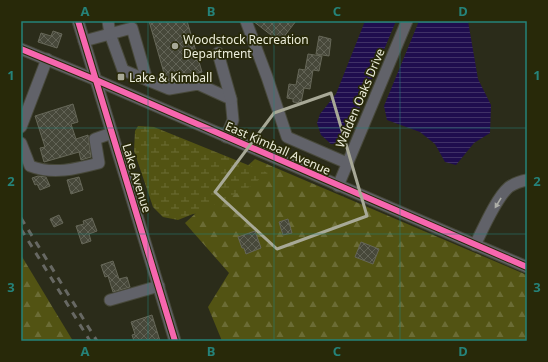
<svg xmlns="http://www.w3.org/2000/svg" width="548" height="362" font-family="'Noto Sans',sans-serif">
  <style>
    .forest { fill: url(#forest-firs) }
    .wetland { fill: url(#wetland-marsh) }
    .water { fill: url(#water-rules) }
    .building { fill: url(#building-cross-hatch); stroke: #666758 }
    .lines { fill: none; stroke-linecap: round; stroke-linejoin: round }
    .minor-casing { stroke: #48493b; stroke-width: 13 }
    .minor { stroke: #616269; stroke-width: 11 }
    .rail { stroke: #676863; stroke-width: 3; stroke-dasharray: 7 7; stroke-linecap: butt }
    .cycleway-casing { stroke: #282909; stroke-width: 8 }
    .cycleway { stroke: #f766af; stroke-width: 6 }
    .oneway { fill: #adaea8 }
    .marked { fill: none; stroke: #a8a997; stroke-width: 3; stroke-linejoin: round }
    .grid { fill: none; stroke: #258279; stroke-width: 1; stroke-opacity: 0.55 }
    .poi-dot { fill: #a8a997; stroke: #282909; stroke-width: 1.5 }
    .labels { text-anchor: middle; dominant-baseline: central; stroke-width: 3.5; stroke-linejoin: round; paint-order: stroke }
    .poi-label { font-size: 12px; fill: #eceddb; stroke: #282909; text-anchor: start }
    .street-label { font-size: 12px; fill: #eceddb; stroke: #282909 }
    .neatline { fill: none; stroke: #258279; stroke-width: 1.5 }
    .grid-label { font-size: 13px; text-anchor: middle; font-weight: bold; fill: #258279 }
  </style>
  <defs>
    <pattern id="forest-firs" width="22" height="20" patternUnits="userSpaceOnUse"><rect width="22" height="20" fill="#525313"/><path d="M5 1l3.5 6h-7zM16 11l3.5 6h-7z" fill="#6b6c35"/></pattern>
    <pattern id="wetland-marsh" width="20" height="14" patternUnits="userSpaceOnUse"><rect width="20" height="14" fill="#525313"/><path d="M1 5h8M5 5V1M11 12h8M15 12V8" fill="none" stroke="#6b6c35"/></pattern>
    <pattern id="water-rules" width="6" height="5" patternUnits="userSpaceOnUse"><rect width="6" height="5" fill="#1f0d4e"/><path d="M0 2.5h6" fill="none" stroke="#403167"/></pattern>
    <pattern id="building-cross-hatch" width="8" height="8" patternUnits="userSpaceOnUse"><rect width="8" height="8" fill="#47483a"/><path d="M0 0l8 8M0 8l8-8" fill="none" stroke="#626356"/></pattern>
  </defs>
  <rect width="100%" height="100%" fill="#2b2c1a"/>
  <!-- forest -->
  <g class="forest">
    <polygon points="255,159 527,275 527,341 222,341 208,307 229,273 185,223"/>
    <polygon points="21,255 73,341 21,341"/>
  </g>
  <!-- wetland -->
  <polygon class="wetland" points="138,126 154,127 268,173 248,188 209,207 201,213 193,214 178,220 163,217 153,207 134,151 135,131"/>
  <!-- water -->
  <g class="water">
    <polygon points="365,21 396,21 348,136 342,143 331,144 321,135 317,123 320,114 336,94"/>
    <polygon points="419,21 468,21 478,79 491,105 490,133 474,143 456,165 445,162 435,144 420,132 387,120 384,106"/>
  </g>
  <!-- building -->
  <g class="building">
    <polygon points="149,21 187,21 202,72 169,81 166,80"/>
    <polygon points="253,21 296,21 280,42"/>
    <polygon points="53,31 62,34 57,48 38,42 41,33 51,36"/>
    <polygon points="319,36 331,39 329,56 316,54"/>
    <polygon points="308,54 322,56 319,71 313,70 310,89 304,88 301,103 293,102 293,99 287,98 289,84 296,85 299,69 305,70"/>
    <polygon points="73,104 78,122 71,124 76,139 88,135 91,157 81,160 79,152 44,162 40,148 45,147 35,116"/>
    <polygon points="38,176 46,177 50,186 40,190 37,184 35,185 32,178"/>
    <polygon points="79,177 83,190 71,194 67,180"/>
    <polygon points="59,215 63,223 54,227 50,219"/>
    <polygon points="92,218 97,231 89,234 91,241 82,244 76,226 84,224 83,221"/>
    <polygon points="288,219 292,233 283,235 279,222"/>
    <polygon points="255,231 261,248 246,254 244,248 242,248 238,237"/>
    <polygon points="361,242 379,249 373,264 355,257"/>
    <polygon points="113,261 119,279 127,277 130,287 113,292 108,276 105,277 101,265"/>
    <polygon points="152,315 160,341 134,341 132,335 135,334 131,322"/>
  </g>
  <g class="lines">
    <!-- minor casing -->
    <g class="minor-casing">
      <g id="minor">
        <polyline points="78,21 175,341"/>
        <polyline points="108,21 110,34 123,70 147,80"/>
        <polyline points="246,21 267,77 287,137 347,163"/>
        <polyline points="84,41 132,28 147,80 169,89 198,84 231,99 233,120 226,137"/>
        <polyline points="21,49 96,80 527,267"/>
        <polyline points="218,53 231,99"/>
        <polyline points="21,127 47,59"/>
        <path d="M21,143L30,166C53,175 76,169 99,163L95,139L112,133"/>
        <polyline points="338,186 407,21"/>
        <path d="M475,245C483,229 496,198 509,187C515,183 521,181 527,180"/>
        <polyline points="110,300 159,286"/>
      </g>
    </g>
    <!-- minor -->
    <use href="#minor" class="minor"/>
    <!-- rail -->
    <g class="rail">
      <polyline points="21,218 97,341"/>
      <polyline points="21,229 90,341"/>
    </g>
    <!-- cycleway casing -->
    <g class="cycleway-casing">
      <g id="cycleway">
        <polyline points="78,21 175,341"/>
        <polyline points="21,49 96,80 527,267"/>
      </g>
    </g>
    <!-- cycleway -->
    <use href="#cycleway" class="cycleway"/>
  </g>
  <!-- one-way arrows -->
  <defs><path id="oneway-solid" d="M-6-.8H1V-3.2L6.5 0L1 3.2V.8H-6Z"/></defs>
  <use class="oneway" href="#oneway-solid" transform="translate(498 203) rotate(121)"/>
  <!-- marked area -->
  <path class="marked" d="M331,93L367,216L277,249L215,192L274,113Z"/>
  <!-- grid -->
  <path class="grid" d="M148,21V341M274,21V341M400,21V341M21,128H527M21,234H527"/>
  <!-- markers -->
  <g class="poi-dot">
    <circle cx="175" cy="46" r="4"/>
    <rect x="117" y="73" width="8" height="8" rx="2"/>
  </g>
  <g class="labels">
    <!-- poi labels -->
    <g class="poi-label">
      <text x="183" y="39">Woodstock Recreation<tspan x="183" dy="14">Department</tspan></text>
      <text x="129" y="77">Lake &amp; Kimball</text>
    </g>
    <!-- street labels -->
    <g class="street-label">
      <text transform="translate(360 98) rotate(-67)">Walden Oaks Drive</text>
      <text transform="translate(278 148) rotate(24)">East Kimball Avenue</text>
      <text transform="translate(137 178) rotate(73)">Lake Avenue</text>
    </g>
  </g>
  <!-- border -->
  <rect width="548" height="362" fill="none" stroke="#282909" stroke-width="44"/>
  <rect x="22" y="22" width="504" height="318" class="neatline"/>
  <g class="grid-label">
    <text x="85" y="16">A</text>
    <text x="211" y="16">B</text>
    <text x="337" y="16">C</text>
    <text x="463" y="16">D</text>
    <text x="11" y="80">1</text>
    <text x="537" y="80">1</text>
    <text x="11" y="186">2</text>
    <text x="537" y="186">2</text>
    <text x="11" y="292">3</text>
    <text x="537" y="292">3</text>
    <text x="85" y="356">A</text>
    <text x="211" y="356">B</text>
    <text x="337" y="356">C</text>
    <text x="463" y="356">D</text>
  </g>
</svg>
